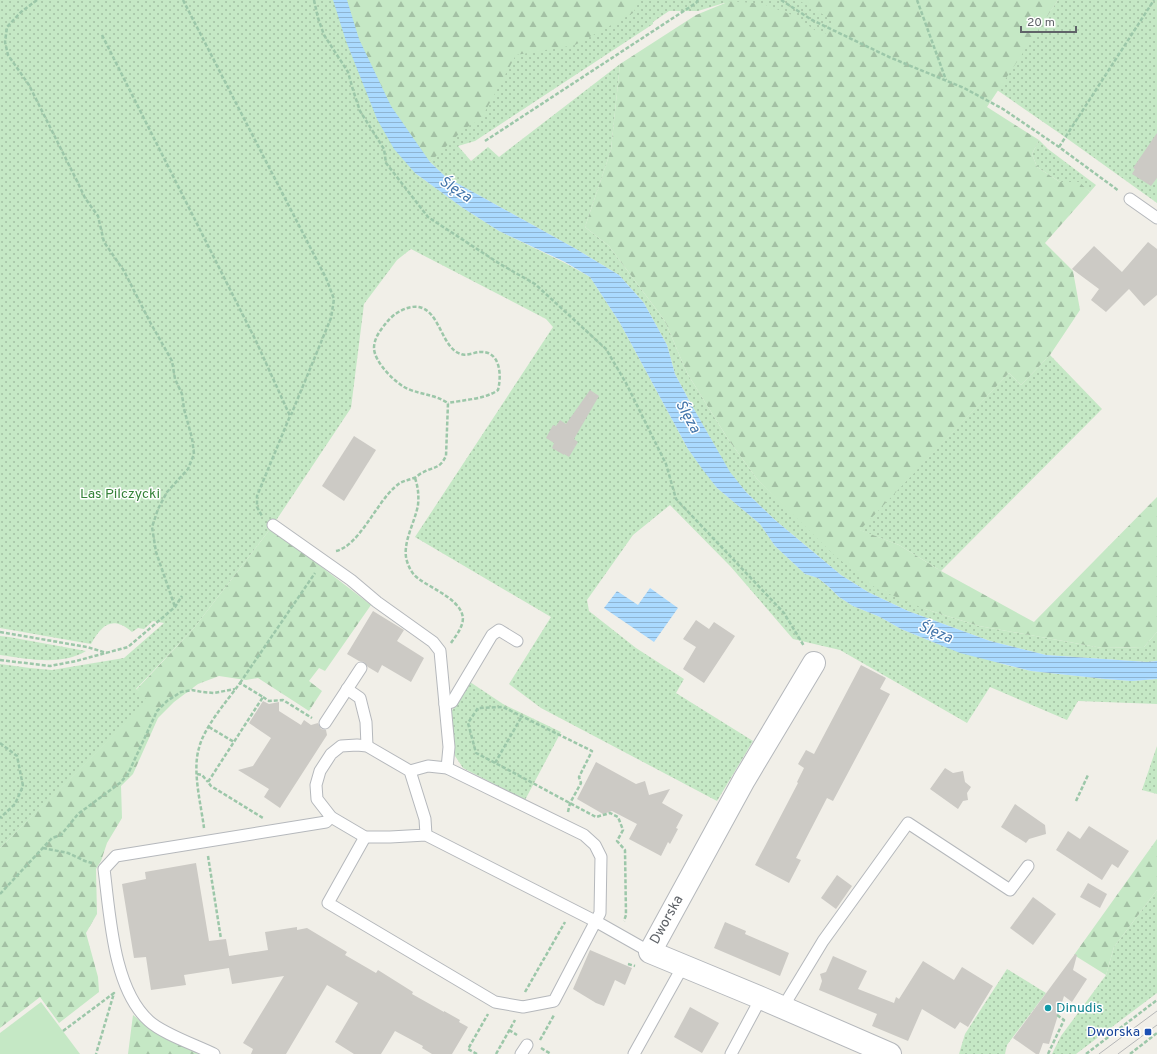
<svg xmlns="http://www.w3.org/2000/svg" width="1157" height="1054" font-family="Overpass,sans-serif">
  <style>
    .green { fill: url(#green-dots) }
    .forest { fill: url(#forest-firs) }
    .pitch { fill: #c5e8c5 }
    .water { fill: url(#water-rules) }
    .building { fill: #cccac5 }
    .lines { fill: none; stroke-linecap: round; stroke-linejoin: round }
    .lane-casing { stroke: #b5b8bc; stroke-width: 13 }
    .street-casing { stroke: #b5b8bc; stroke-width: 24 }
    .path { stroke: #9cc7a9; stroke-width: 2.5; stroke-dasharray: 4 2; stroke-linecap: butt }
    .lane { stroke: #fff; stroke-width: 11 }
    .street { stroke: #fff; stroke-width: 22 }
    .tram { stroke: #b6b7b8; stroke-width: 1 }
    .culture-dot { fill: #0f9aa8; stroke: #fff; stroke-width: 1.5 }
    .transit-dot { fill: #1a4fb4; stroke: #fff; stroke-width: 1.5 }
    .labels { text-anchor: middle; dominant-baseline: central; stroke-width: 3; stroke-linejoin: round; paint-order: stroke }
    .park-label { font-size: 14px; fill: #348238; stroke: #fff }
    .street-label { font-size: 14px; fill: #5f6368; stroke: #fff }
    .culture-label { font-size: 14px; fill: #0d838f; stroke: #fff; text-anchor: start }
    .transit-label { font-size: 14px; fill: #164399; stroke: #fff; text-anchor: end }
    .water-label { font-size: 15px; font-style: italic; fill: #4174aa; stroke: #fff }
  </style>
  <defs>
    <pattern id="green-dots" width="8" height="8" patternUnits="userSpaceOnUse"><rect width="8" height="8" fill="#c5e8c5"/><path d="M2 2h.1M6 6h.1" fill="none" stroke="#a3c0a4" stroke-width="1.8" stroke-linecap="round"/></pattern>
    <pattern id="forest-firs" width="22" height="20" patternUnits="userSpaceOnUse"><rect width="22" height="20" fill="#c5e8c5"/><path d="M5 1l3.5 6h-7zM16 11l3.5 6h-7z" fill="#a3c0a4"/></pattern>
    <pattern id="water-rules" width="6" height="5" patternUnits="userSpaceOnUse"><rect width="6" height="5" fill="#aadaff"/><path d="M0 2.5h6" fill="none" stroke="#8eb4d2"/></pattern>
  </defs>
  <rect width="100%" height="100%" fill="#f1efe8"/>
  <!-- green -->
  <g class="green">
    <path d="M0,0H870L941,87L738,3H724L698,11H669L653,22V24L475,141L458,146L471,161L488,147L499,157L620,64L611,150L585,227L609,246L665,321L687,373L728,439L757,479L782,503L925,609L979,626L1102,648L1144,647L1157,632V661L1147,662L1046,655L990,641L908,611L868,592L841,575L775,520L746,492L730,473L691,404L675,374L667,345L644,303L619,275L576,249L446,177L430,162L438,153L415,173L463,208L499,231L565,263L590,277L620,323L688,449L717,488L760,524L775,546L805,574L818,578L829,587L839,597L853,606L880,617L901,629L935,643L1006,665L1031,671L1105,679L1132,681L1157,679V704L1078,701L1067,720L990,687L967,723L840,650L793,639L731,567L670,505L633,535L587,600L589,611L636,648L684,679L676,693L753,741L717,801L541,708L509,684L551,617L415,537L553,327L546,319L411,249L397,260L364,304L351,408L271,528L194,628L136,689L149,701L0,848V664L30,668L52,670L124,658L164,623L153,621L144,629L138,628L132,632C112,615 102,625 91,644L0,628Z"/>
    <polygon points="1058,0 1157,0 1157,203 1065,137 997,90"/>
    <polygon points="1039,140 1048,149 1096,185 1090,192 1079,183 1060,182 1037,167 1032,154"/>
    <polygon points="1050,355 1102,409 941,571 899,545 859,530 1009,373 1021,385"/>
    <path d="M0,636L9,637L86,651C61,666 28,659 0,655Z"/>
    <polygon points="470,682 503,704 561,732 525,800 463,768 455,756 451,712"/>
    <polygon points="1157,746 1157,794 1142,790"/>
    <polygon points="1157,890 1157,993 1076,1054 1052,1054 1061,1036 1106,975 1114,947"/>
    <polygon points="1007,969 1046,993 1007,1045 1005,1054 959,1054 965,1034"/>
  </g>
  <!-- forest -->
  <g class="forest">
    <polygon points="347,0 640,0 633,13 575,45 516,55 481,119 464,129 430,162 391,106 359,39"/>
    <polygon points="798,0 1058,0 987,107 1039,140 1032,154 1037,167 1060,182 1079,182 1090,192 1045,243 1073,271 1080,310 1050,355 1021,385 1009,373 860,530 899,545 941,571 1034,622 1157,497 1157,632 1144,647 1102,648 979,626 925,609 877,589 835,556 757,479 728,439 687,373 665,321 609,246 585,227 611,150 620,64 696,15 730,1 763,4 795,16 823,36 836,22"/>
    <polygon points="271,528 371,605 325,671 319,668 309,681 322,691 309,711 258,678 246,680 219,676 198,684 174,702 158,718 133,774 121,786 122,818 107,843 101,861 96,869 97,914 86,933 98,977 99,992 59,1023 40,997 0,1028 0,848 148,701 136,690 194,628"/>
    <polygon points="1157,839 1157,890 1114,947 1106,975 1074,955"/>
    <polygon points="133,1015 151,1029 199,1054 128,1054"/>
  </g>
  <!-- pitch -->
  <polygon class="pitch" points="41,1002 80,1054 0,1054 0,1033"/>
  <!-- water -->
  <g class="water">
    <polygon points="333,0 347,0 359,39 391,106 430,162 446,177 576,249 619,275 644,303 667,345 675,374 691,404 730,472 746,492 775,520 841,575 868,592 908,611 990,641 1046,655 1147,662 1157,661 1157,679 1132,681 1105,679 1031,671 960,653 901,629 880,617 853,606 839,597 829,587 818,578 805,574 775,546 760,524 717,488 703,470 688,449 620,323 590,277 565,262 499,231 463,208 415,173 394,149 377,119 346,41"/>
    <polygon points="650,588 678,608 654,642 604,608 617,591 638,605"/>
  </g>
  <!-- building -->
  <g class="building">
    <polygon points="1157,133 1157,178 1151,186 1132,174 1135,169 1133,168"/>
    <polygon points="1148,242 1157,249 1157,295 1144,306 1129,289 1106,312 1091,300 1099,289 1072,269 1094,246 1122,272"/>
    <polygon points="590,390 599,396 574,439 578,442 569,457 564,454 564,455 552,448 554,443 546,438 553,425 556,426 560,420 566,424"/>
    <polygon points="354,436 376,450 344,501 322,486"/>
    <polygon points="373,611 404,630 397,641 424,658 411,682 382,665 378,673 368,667 364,662 359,661 347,654"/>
    <polygon points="696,620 709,629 714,622 735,636 704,683 683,669 696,647 683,639"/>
    <polygon points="861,665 886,678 880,689 890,694 833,801 827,798 796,858 801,860 789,883 755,865 798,783 797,782 804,768 798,764 806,750 814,754"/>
    <polygon points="263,701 269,704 279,702 279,711 301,725 304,720 311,725 318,723 321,729 326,730 327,735 280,808 264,797 269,789 238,770 253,766 271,738 249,723"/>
    <polygon points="596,762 636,784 645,781 649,795 670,789 662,803 683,815 676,828 678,829 670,844 668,842 661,856 629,839 637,824 612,811 603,814 577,799"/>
    <polygon points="945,768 953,773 963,771 965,782 971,787 967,793 968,800 963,801 958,809 930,789"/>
    <polygon points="1015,804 1045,825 1046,834 1029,839 1026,843 1001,827"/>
    <polygon points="1089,826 1129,851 1118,868 1112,864 1102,880 1056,850 1068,831 1080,839"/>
    <polygon points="196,863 209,941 226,939 229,956 268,950 265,932 297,927 297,930 307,928 347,952 345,955 376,973 378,970 413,992 412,994 444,1012 444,1011 460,1020 459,1022 468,1027 452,1054 432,1054 422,1048 423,1046 395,1031 381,1054 354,1054 335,1042 358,1003 327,985 286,1054 251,1054 253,1049 243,1043 284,976 232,984 229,968 184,975 186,985 151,990 146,957 134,958 122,884 146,879 145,872"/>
    <polygon points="837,875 852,886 836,909 821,898"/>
    <polygon points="1088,883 1107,894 1100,908 1080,897"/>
    <polygon points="1033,897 1056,914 1033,945 1010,928"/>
    <polygon points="725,922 746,931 745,934 789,953 780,976 714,948"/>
    <polygon points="590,950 632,968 625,985 615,980 604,1006 596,1003 573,989"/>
    <polygon points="1075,954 1077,955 1073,970 1087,979 1072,1002 1064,996 1049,1044 1043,1043 1039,1054 1036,1054 1013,1038"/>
    <polygon points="833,956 867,971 858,989 894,1003 896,997 899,999 923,961 954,980 962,967 993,986 968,1027 960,1022 955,1029 922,1009 908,1041 872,1026 877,1014 819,990 822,981 820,974 826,972"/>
    <polygon points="690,1007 719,1023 702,1053 674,1037"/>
  </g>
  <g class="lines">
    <!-- lane casing -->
    <g class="lane-casing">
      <g id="lane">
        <polyline points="1130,199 1157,218"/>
        <polyline points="273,525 351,580 377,602 433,642 440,651 449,747 447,768"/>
        <polyline points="347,689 360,698 366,722 367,746"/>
        <polyline points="445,704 452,702 492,635 499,630 517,641"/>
        <polyline points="325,723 361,668"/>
        <polyline points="426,835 425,819 410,771 367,746 357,745 341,746 331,754 320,771 316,785 317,799 331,817 365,837 390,837 426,835 597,922 650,952"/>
        <polyline points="365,837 328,903 495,1002 523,1007 554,1001 600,913 601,857 595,845 584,835 447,768 428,766 410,771"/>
        <polyline points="783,1007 823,941 908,823 1010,890 1028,866"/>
        <path d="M214,1054C196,1045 163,1034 149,1021C113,989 110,915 104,869L116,856L326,822L331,817"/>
        <polyline points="521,1054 527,1045"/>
        <polyline points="634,1054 683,966"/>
        <polyline points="731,1054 761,998"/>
      </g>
    </g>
    <!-- street casing -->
    <g class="street-casing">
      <polyline id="street" points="814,663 744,780 650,952 761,998 890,1054"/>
    </g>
    <!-- path -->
    <g class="path">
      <polyline points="37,0 21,12 7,27 5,42 8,55 29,85 78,183 85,198 98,216 104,242 124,271 150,322 172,361 175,379 182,394 184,409 192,438 194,454 188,469 167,492 158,509 152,527 156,552 175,607"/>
      <polyline points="183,0 326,278 334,299 331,318 291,415"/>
      <polyline points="314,0 318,18 324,35 348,72 353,90 360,111 384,149 386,163 428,217 500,264 535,284 606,349 626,383 666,464 676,499 784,613 804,646"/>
      <polyline points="781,0 812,20 889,57 964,88 1003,109 1059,147 1119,191"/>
      <polyline points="917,0 946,80"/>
      <polyline points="102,35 256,341 290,416 257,496 257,507 262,516"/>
      <polyline points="485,141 696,3 698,0"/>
      <polyline points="1059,147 1154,0"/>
      <path d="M415,478C418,487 419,495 418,505C415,523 400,546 408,564C410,570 414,576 419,579C432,589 469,603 462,624C460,631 455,637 451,643"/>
      <path d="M336,551C359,546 377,502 395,487C402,480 407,481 414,478C417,477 419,474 422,473C434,466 439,470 446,456L448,403C433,394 423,395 408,389C396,384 374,362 374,348C374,338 381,329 387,322C394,313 408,305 419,307C440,311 442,349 461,354C465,356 473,353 479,352C500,350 502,374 498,390C486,399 463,400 448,403"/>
      <polyline points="0,632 87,647 107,653"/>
      <polyline points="0,660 50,666 76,661 128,647 175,607 182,596"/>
      <polyline points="240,683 315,573"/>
      <polyline points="263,697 269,701 283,700 312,718"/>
      <polyline points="209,727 234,742"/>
      <polyline points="0,743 17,756 23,786 15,804 0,818"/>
      <polyline points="495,763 522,716"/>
      <polyline points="197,774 202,775 208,782"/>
      <polyline points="1076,801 1088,775"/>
      <path d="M568,812L570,803L581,783L579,777L592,751L503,707L478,708L468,723L476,753C517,774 556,796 596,817L610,813L618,817L623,830L617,841L625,850L626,915L624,921"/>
      <path d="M204,828C201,804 192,771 199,748C204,727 227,701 240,683L263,697L208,782L211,786L263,818"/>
      <polyline points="43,848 68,853 85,861 92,863"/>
      <polyline points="208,856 221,939"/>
      <polyline points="0,894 52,838 61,835 78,814 120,783 128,774 157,711 167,701 181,692 192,690 202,692 214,693 235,689"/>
      <polyline points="628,964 635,966"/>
      <polyline points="525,992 565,922"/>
      <polyline points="509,1030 517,1035"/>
      <polyline points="63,1031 114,993 96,1054"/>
      <polyline points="540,1040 554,1015"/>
      <polyline points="541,1048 551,1054"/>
      <polyline points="477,1054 468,1049 488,1014"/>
      <polyline points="496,1054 515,1020"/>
      <polyline points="1048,1054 1064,1020 1057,1015"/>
      <polyline points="1086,1054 1157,1000"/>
      <polyline points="1130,1054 1157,1033"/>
    </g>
    <!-- lane -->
    <use href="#lane" class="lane"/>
    <!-- street -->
    <use href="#street" class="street"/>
    <!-- tram -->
    <g class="tram">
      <polyline points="1099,1054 1157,1011"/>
      <polyline points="1118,1054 1157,1025"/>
    </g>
  </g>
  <!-- markers -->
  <circle class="culture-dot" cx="1048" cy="1008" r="4"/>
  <rect class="transit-dot" x="1144" y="1028" width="8" height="8" rx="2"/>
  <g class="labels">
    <!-- park labels -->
    <g class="park-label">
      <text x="120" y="494">Las Pilczycki</text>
    </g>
    <!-- street labels -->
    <g class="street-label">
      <text transform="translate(667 920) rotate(-61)">Dworska</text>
    </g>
    <!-- culture labels -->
    <g class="culture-label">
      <text x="1056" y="1008">Dinudis</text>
    </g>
    <!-- transit labels -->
    <g class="transit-label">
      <text x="1140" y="1032">Dworska</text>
    </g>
    <!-- water labels -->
    <g class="water-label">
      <text transform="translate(455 190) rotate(33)">Ślęza</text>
      <text transform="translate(687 417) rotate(61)">Ślęza</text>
      <text transform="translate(935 633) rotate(22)">Ślęza</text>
    </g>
  </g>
  <!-- scale -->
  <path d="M1021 26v6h55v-6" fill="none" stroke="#5f6368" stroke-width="2"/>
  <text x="1027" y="26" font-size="12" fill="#5f6368" stroke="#ffffff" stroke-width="3" paint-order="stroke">20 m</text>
</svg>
